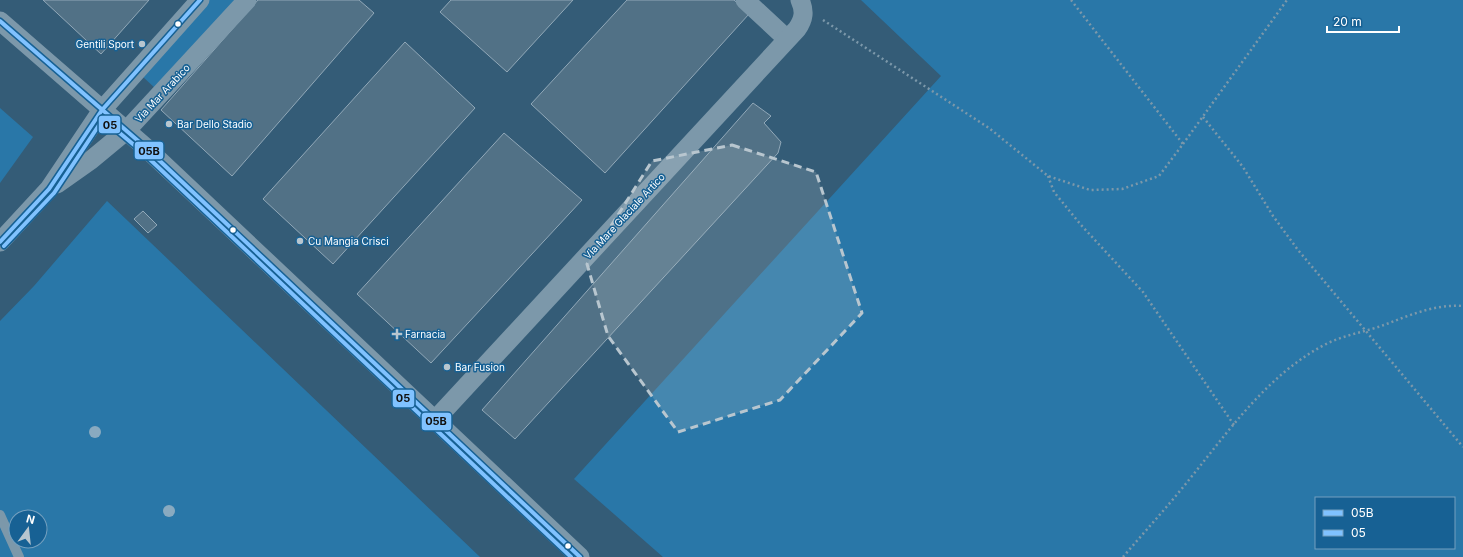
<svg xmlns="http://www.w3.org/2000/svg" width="1463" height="557" font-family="Inter,sans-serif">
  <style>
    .green { fill: #2977a8; fill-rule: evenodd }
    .building { fill: #517186; stroke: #91a8b8 }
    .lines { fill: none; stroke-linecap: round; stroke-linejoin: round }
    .path { stroke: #7c98aa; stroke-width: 2.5; stroke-dasharray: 2 3; stroke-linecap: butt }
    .service { stroke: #7c98aa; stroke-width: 10 }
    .minor { stroke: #7c98aa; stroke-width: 19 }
    .bus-1-casing { stroke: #176194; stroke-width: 7 }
    .bus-2-casing { stroke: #176194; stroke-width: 7 }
    .bus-1 { stroke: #80c2ff; stroke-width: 4 }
    .bus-2 { stroke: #80c2ff; stroke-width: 4 }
    .tree { fill: #89aac0 }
    .marked { fill: #b8c6cf; fill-opacity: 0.2; stroke: #b8c6cf; stroke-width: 3; stroke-dasharray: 8 5; stroke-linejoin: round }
    .bus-dot { fill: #fff; stroke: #176194; stroke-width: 1.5 }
    .poi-dot { fill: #b8c6cf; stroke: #176194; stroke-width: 1.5 }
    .labels { text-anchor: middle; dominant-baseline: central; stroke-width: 3; stroke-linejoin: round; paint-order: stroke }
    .poi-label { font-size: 10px; fill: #fff; stroke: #176194; text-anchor: start }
    .street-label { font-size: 10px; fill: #fff; stroke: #176194 }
    .line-badge { stroke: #176194; stroke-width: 1.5 }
    .pale-badge-label { font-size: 11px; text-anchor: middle; font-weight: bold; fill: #111 }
  </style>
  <rect width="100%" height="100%" fill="#345c77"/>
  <!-- green -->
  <g class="green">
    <polygon points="209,0 238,0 157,90 141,75"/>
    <path d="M861,0H1463V557H663L574,479L941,76ZM1316,498H1454V548H1316Z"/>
    <polygon points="0,108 33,137 0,183"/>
    <path d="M107,201L480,557H0V321L34,286ZM16,517H40V541H16Z"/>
  </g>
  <!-- building -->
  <g class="building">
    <polygon points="43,0 149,0 101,54"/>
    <polygon points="258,0 359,0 374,13 232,176 161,110"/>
    <polygon points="451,0 573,0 507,72 440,12"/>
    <polygon points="627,0 734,0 749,14 605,173 531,104"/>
    <polygon points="405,42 475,108 333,264 263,199"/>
    <polygon points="753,103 771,116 764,123 781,142 778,153 515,439 482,410"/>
    <polygon points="504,133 582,200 431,363 357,294"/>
    <polygon points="143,211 157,225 148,233 134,219"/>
  </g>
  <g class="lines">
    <!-- path -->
    <g class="path">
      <polyline points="823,20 989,128 1048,176 1090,190 1122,189 1159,176 1183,144 1071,0"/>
      <polyline points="1203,117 1243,167 1273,216 1298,250 1463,447"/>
      <polyline points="1183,144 1287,0"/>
      <polyline points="1048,176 1054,192 1081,225 1143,292 1234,425"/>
      <path d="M1123,557C1146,530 1170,504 1192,476C1231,428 1268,375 1324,345C1343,335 1365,332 1384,325C1410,315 1435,304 1463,306"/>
    </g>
    <!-- service -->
    <polyline class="service" points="0,515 19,557"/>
    <!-- minor -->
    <g class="minor">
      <polyline points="745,0 787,39"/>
      <polyline points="0,21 144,146 580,557"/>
      <polyline points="57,184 91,160 126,131 247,0"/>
      <polyline points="0,242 49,189 102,110 200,0"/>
      <path d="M435,420L797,29C804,19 805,11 800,0"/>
    </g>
    <!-- bus-1 casing -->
    <g class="bus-1-casing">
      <g id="bus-1">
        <polyline points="0,21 144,146 580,557"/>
        <polyline points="0,242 49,189 102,110 200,0"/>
      </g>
    </g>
    <!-- bus-2 casing -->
    <g class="bus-2-casing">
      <polyline id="bus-2" points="4,246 54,193 103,119 140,150 571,557"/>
    </g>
    <!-- bus-1 -->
    <use href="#bus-1" class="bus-1"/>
    <!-- bus-2 -->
    <use href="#bus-2" class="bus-2"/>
  </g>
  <!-- trees -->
  <g class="tree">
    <circle cx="95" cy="432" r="6"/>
    <circle cx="169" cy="511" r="6"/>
  </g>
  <!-- marked area -->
  <path class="marked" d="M732,145L816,172L862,313L780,400L678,432L608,336L587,264L652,161Z"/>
  <!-- markers -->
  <g class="bus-dot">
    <circle cx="178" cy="24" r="3.5"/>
    <circle cx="233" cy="230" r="3.5"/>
    <circle cx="568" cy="546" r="3.5"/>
  </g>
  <g class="poi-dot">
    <circle cx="142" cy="44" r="4"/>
    <circle cx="169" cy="124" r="4"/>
    <circle cx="300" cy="241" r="4"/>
    <path d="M395 328h4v4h4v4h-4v4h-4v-4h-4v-4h4z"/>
    <circle cx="447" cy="367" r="4"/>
  </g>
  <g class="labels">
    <!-- poi labels -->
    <g class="poi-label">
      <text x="134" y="44" text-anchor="end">Gentili Sport</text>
      <text x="177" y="124">Bar Dello Stadio</text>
      <text x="308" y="241">Cu Mangia Crisci</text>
      <text x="405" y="334">Farnacia</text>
      <text x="455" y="367">Bar Fusion</text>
    </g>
    <!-- street labels -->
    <g class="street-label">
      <text transform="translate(162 93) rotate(-47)">Via Mar Arabico</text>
      <text transform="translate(624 216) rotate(-47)">Via Mare Glaciale Artico</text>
    </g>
  </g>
  <g class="line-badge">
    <rect x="98" y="115" width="23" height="19" rx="4" fill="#80c2ff"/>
    <rect x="134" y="141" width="30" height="19" rx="4" fill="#80c2ff"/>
    <rect x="392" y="389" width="23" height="19" rx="4" fill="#80c2ff"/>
    <rect x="421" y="412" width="31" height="19" rx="4" fill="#80c2ff"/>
  </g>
  <g class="pale-badge-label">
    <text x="110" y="129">05</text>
    <text x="149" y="155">05B</text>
    <text x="403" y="402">05</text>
    <text x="436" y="425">05B</text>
  </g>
  <!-- legend -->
  <rect x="1315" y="497" width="140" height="52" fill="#176194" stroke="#74a0bf"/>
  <rect x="1323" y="510" width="20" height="6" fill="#80c2ff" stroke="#74a0bf"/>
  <text x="1351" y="517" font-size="12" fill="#ffffff">05B</text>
  <rect x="1323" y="530" width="20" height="6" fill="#80c2ff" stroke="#74a0bf"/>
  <text x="1351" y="537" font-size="12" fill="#ffffff">05</text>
  <!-- north arrow -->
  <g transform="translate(28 529) rotate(15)"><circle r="19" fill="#176194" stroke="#74a0bf"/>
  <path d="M0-3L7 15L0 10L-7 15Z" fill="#b8c6cf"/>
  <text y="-6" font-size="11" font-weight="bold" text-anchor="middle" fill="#ffffff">N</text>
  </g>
  <!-- scale -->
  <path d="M1327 26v6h72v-6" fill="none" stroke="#ffffff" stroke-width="2"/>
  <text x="1333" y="26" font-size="12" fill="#ffffff" stroke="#176194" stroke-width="3" paint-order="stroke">20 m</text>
</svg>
